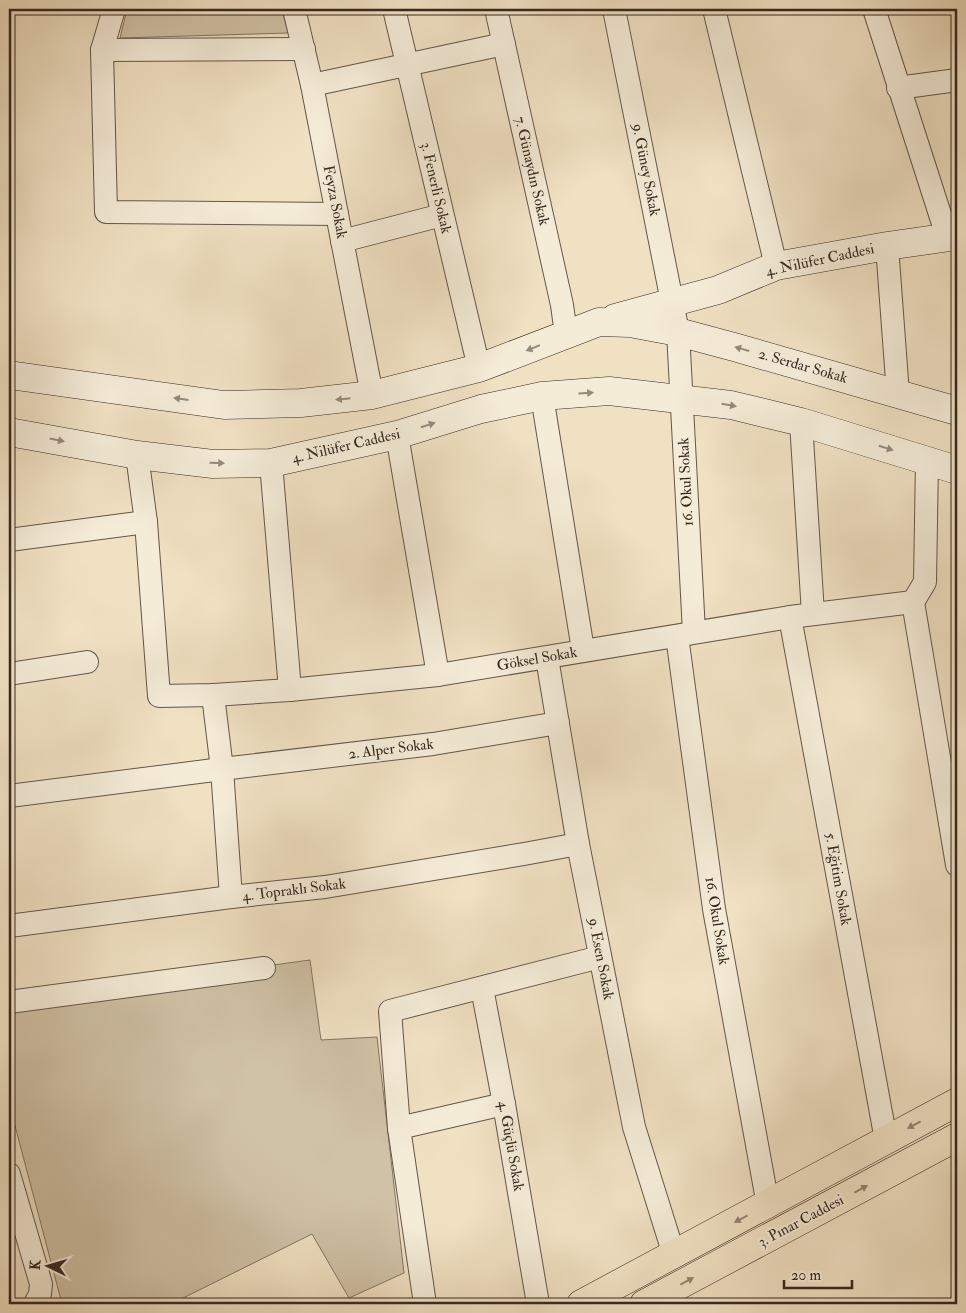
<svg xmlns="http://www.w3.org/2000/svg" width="966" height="1313" font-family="'IM FELL Double Pica',serif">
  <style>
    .green { fill: #d0c2a7; stroke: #837564 }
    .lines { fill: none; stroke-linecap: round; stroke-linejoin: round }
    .minor-casing { stroke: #64564a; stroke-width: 24 }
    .secondary-casing { stroke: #362821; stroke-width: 29 }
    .primary-casing { stroke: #362821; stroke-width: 29 }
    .minor { stroke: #f5ecd8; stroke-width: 22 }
    .secondary { stroke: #f5ecd8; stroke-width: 28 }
    .primary { stroke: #f0e1c3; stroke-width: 28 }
    .oneway { fill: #968a7c }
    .oneway2 { fill: #938472 }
    .labels { text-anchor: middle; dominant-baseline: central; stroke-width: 4; stroke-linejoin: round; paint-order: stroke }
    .street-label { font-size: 15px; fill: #362821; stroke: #f5ecd8 }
  </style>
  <rect width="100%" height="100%" fill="#f0e1c3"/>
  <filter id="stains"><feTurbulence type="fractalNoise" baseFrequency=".004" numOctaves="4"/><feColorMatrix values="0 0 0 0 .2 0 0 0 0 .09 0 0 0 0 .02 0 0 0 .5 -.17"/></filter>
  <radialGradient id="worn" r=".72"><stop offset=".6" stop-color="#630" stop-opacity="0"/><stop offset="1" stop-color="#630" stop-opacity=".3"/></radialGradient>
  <!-- green -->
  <g class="green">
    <polygon points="127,9 282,9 288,33 120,38"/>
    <polygon points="310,960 321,1040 377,1037 404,1273 349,1298 312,1234 171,1304 58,1304 61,1300 9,1103 9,1001"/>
  </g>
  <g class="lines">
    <!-- minor casing -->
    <g class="minor-casing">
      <g id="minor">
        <polyline points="114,9 102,50 106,212 337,214"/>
        <polyline points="294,9 312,85 372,395"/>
        <polyline points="394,9 479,368"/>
        <polyline points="496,9 562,305 566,334"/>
        <polyline points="614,9 678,332 694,632"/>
        <polyline points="714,9 776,266"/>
        <polyline points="874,9 947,236"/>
        <polyline points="102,50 304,49"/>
        <polyline points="312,85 504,44"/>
        <polyline points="898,88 957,80"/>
        <polyline points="342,241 442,215"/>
        <polyline points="887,246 898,394"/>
        <polyline points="542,396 583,650"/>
        <polyline points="801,422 813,614"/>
        <polyline points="397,435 438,675"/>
        <polyline points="137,455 146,522 159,696 213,695 290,690 438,675 790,617 913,602"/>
        <polyline points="271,463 290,690"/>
        <polyline points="9,540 146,522"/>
        <polyline points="913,602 957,865"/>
        <polyline points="913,602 925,582 927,461"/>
        <polyline points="790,617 886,1140"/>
        <polyline points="677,636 714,909 768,1205"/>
        <polyline points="547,658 578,844 634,1127 674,1255"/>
        <polyline points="9,674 87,662"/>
        <polyline points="213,695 222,769 231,897"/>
        <polyline points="9,796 222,769 433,744 558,723"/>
        <polyline points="9,926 231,897 325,887 524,854 578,844"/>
        <polyline points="482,988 504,1104 538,1304"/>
        <polyline points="9,1002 264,968"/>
        <polyline points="399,1128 504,1104"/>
        <polyline points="9,1174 41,1284 40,1294 35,1304"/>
        <polyline points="425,1304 399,1128 390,1011 600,957"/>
      </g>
    </g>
    <!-- secondary casing -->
    <g class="secondary-casing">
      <g id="secondary">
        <polyline points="615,318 718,290 776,266 887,246 957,236"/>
        <polyline points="9,375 224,405 301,403 372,395 479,368 599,322 630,323 678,332 734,347 957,411"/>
        <polyline points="9,432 137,455 213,464 271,463 397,435 481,409 542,396 609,391 731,405 801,422 957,470"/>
      </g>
    </g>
    <!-- primary casing -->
    <g class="primary-casing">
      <g id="primary">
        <polyline points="581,1304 957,1102"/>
        <polyline points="644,1304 957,1137"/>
      </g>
    </g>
    <!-- minor -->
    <use href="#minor" class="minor"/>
    <!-- secondary -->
    <use href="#secondary" class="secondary"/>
    <!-- primary -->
    <use href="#primary" class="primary"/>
  </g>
  <!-- one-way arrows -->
  <defs><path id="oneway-solid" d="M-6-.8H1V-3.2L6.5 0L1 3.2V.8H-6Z" transform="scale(1.25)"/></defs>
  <g class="oneway">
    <use href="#oneway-solid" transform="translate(533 348) rotate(158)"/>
    <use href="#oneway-solid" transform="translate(742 349) rotate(-164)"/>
    <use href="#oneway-solid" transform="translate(586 393) rotate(-4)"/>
    <use href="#oneway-solid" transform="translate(181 399) rotate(-172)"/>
    <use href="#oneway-solid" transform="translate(343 399) rotate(174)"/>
    <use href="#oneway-solid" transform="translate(729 405) rotate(10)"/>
    <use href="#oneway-solid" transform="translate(428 425) rotate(-17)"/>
    <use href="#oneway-solid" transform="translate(57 440) rotate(11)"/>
    <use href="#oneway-solid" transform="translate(886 448) rotate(17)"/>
    <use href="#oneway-solid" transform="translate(217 463) rotate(1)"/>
  </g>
  <g class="oneway2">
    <use href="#oneway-solid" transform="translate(914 1125) rotate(152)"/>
    <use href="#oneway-solid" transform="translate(861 1189) rotate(-29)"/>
    <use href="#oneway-solid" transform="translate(741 1219) rotate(152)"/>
    <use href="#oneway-solid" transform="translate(687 1281) rotate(-28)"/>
  </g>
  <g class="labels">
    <!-- street labels -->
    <g class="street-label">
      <text transform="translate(646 170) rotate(79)">9. Güney Sokak</text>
      <text transform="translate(532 171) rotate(77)">7. Günaydın Sokak</text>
      <text transform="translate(436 188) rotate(77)">3. Fenerli Sokak</text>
      <text transform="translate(335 202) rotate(79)">Feyza Sokak</text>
      <text transform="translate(820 260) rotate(-12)">4. Nilüfer Caddesi</text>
      <text transform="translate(803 366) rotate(16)">2. Serdar Sokak</text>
      <text transform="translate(346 446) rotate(-13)">4. Nilüfer Caddesi</text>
      <text transform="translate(686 482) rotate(-93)">16. Okul Sokak</text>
      <text transform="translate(537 659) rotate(-10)">Göksel Sokak</text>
      <text transform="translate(391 749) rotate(-7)">2. Alper Sokak</text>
      <text transform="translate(838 879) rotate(80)">5. Eğitim Sokak</text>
      <text transform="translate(294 890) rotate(-7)">4. Topraklı Sokak</text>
      <text transform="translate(717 921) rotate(81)">16. Okul Sokak</text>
      <text transform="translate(601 959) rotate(79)">9. Esen Sokak</text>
      <text transform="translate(511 1146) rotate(80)">4. Güçlü Sokak</text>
      <text transform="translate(801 1221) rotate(-28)">3. Pınar Caddesi</text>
    </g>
  </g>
  <!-- margin -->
  <rect width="966" height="1313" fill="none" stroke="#f0e1c3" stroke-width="30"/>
  <rect x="10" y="10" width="946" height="1293" fill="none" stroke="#362821" stroke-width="2.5"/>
  <rect x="15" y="15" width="936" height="1283" fill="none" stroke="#362821"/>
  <!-- north arrow -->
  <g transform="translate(48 1266) rotate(275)" stroke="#f5ecd8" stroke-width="4" paint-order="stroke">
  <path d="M0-4L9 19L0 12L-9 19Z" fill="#362821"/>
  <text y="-8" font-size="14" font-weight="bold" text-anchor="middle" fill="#362821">K</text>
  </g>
  <!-- scale -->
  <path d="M784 1280v8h68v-8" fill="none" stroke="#362821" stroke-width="2.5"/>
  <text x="791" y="1280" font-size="15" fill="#362821" stroke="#f5ecd8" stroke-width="4" paint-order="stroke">20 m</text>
  <rect width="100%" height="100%" filter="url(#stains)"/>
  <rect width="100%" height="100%" fill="url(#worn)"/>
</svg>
